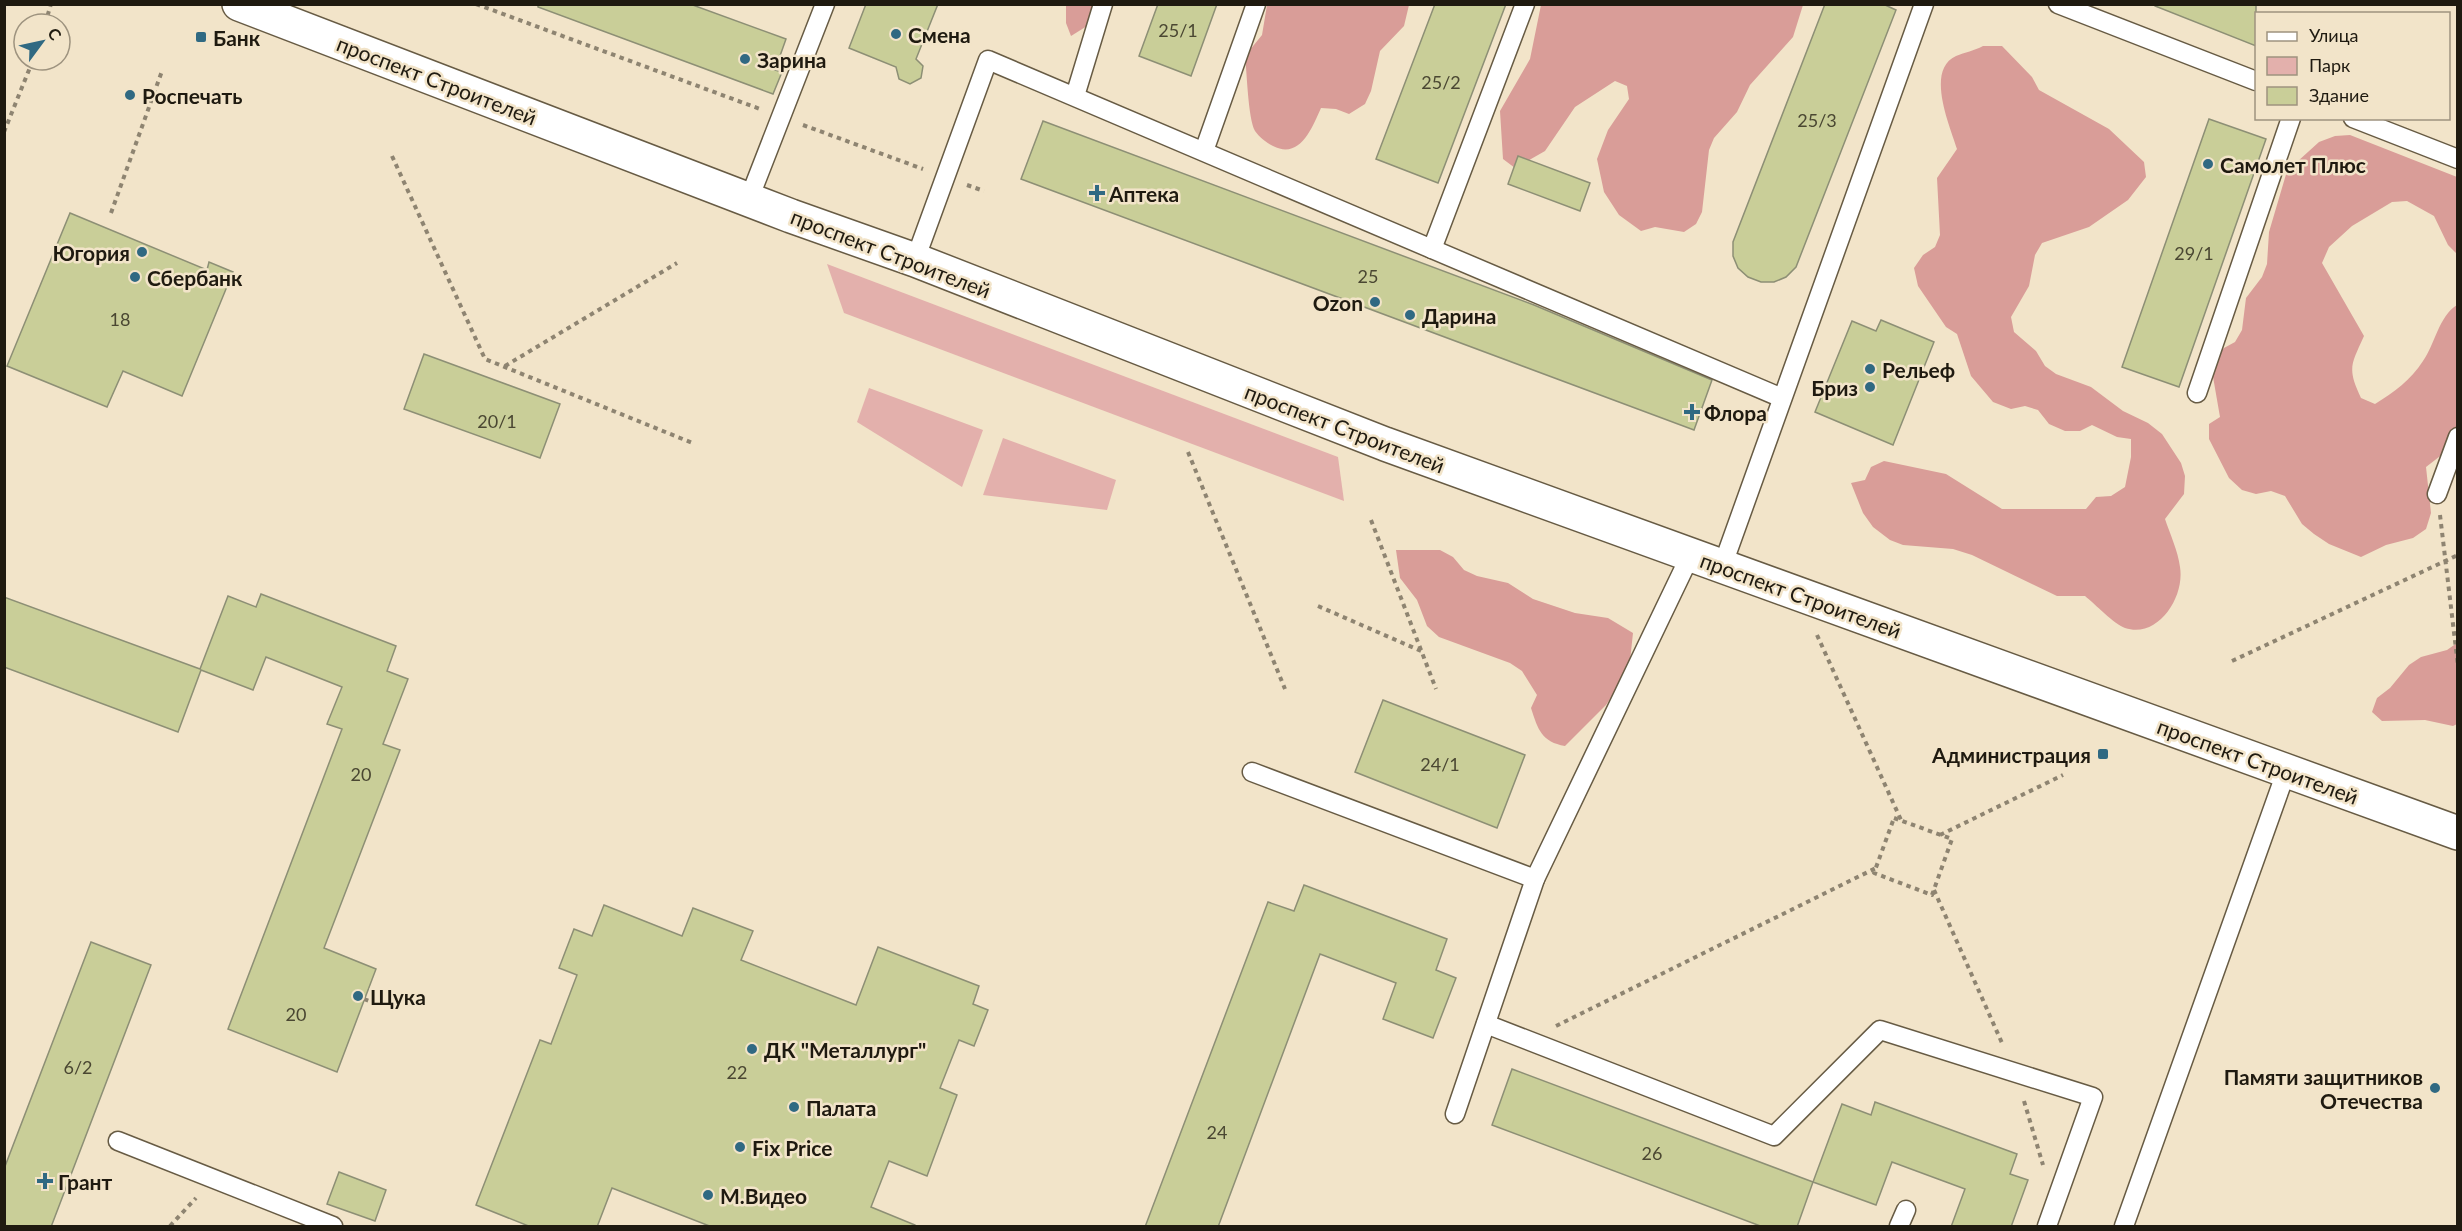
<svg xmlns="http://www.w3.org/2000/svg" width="2462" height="1231" font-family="Lato,sans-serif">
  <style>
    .green { fill: #e3b0ac }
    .forest { fill: #d99d98 }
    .building { fill: #c9ce98; stroke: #8d8f75; stroke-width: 1.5 }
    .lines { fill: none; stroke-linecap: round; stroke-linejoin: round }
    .lane-casing { stroke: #675b44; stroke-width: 21 }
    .secondary-casing { stroke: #675b44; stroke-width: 36 }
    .path { stroke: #8e8471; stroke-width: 4; stroke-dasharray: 4.5 4.5; stroke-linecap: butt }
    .lane { stroke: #fff; stroke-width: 18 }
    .secondary { stroke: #fff; stroke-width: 33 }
    .poi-dot { fill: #306982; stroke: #f2e4c9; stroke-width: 2 }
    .labels { text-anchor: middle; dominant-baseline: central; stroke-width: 5; stroke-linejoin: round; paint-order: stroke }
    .number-label { font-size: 18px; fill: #4a4732 }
    .poi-label { font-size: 21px; font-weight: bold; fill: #1f1a10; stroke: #f2e4c9; text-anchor: start }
    .street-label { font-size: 21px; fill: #1f1a10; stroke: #f2e4c9 }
  </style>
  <rect width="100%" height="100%" fill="#f2e4c9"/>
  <!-- green -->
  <g class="green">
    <polygon points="827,264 1338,457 1344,501 844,313"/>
    <polygon points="869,388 983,430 962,487 857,422"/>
    <polygon points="1003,438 1116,480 1107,510 983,495"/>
  </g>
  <!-- forest -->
  <g class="forest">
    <polygon points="1066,5 1098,5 1087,26 1071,36 1066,23"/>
    <path d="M1267,5H1409L1404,26L1380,51L1371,91L1365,104L1349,114L1336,109L1321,108C1312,128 1300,160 1273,146C1267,143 1259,137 1255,131C1248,118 1247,73 1245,56L1262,35Z"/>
    <polygon points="1541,5 1803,5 1793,37 1750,85 1737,112 1714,138 1709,150 1702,212 1696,224 1684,232 1655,227 1641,231 1619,215 1604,192 1597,159 1608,130 1629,99 1627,86 1615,81 1575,107 1545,151 1515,168 1503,159 1500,111 1530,59"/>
    <path d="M1983,46H2002L2032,77L2039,90L2109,129L2144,162L2146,177L2128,200L2089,227L2042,243L2035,255L2029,286L2011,317L2014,332L2036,351L2045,366L2056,374L2091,387L2123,411L2148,423L2162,434L2181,463L2185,476L2184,494L2165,519C2170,534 2178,551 2180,567C2185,597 2158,639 2125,628C2114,624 2095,604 2085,596H2057L1972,555L1953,549L1903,545L1890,540L1873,527L1863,513L1851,483L1865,480L1871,467L1884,461L1946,474L2002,509H2086L2096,497L2111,496L2125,487L2131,457V439L2117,437L2092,425L2080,431H2065L2049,424L2038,410L2025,406L2011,409L1993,402L1971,376L1957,334L1946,327L1918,286L1914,268L1923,255L1935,247L1940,235L1937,178L1957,149C1950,126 1925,70 1956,56C1965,52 1974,51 1983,46Z"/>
    <path d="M2350,135L2457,177V254L2448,245L2434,216L2407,201L2392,202L2352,226L2329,247L2322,263L2364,336C2351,365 2347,368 2361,398L2375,404C2394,392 2411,380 2423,361C2435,344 2439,316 2457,305V443L2426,467L2431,513L2426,529L2413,538L2386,545L2361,557L2329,544L2314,534L2302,524L2285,496L2271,491L2256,494L2242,490L2229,478L2209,439V424L2220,417L2212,371L2214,359L2224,348L2235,342L2242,330L2246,298L2262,277L2267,264L2269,232L2287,171L2319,142L2335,136Z"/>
    <path d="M1396,550H1440L1453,557L1464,570L1477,576L1508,583L1533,599L1575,613L1608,618L1633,633L1629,670L1606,705L1565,746C1542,742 1538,730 1531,708L1537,695L1522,671L1510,663L1439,637L1427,626L1417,600L1400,578Z"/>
    <polygon points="2457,643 2457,724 2453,726 2425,720 2382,721 2372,712 2377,698 2390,688 2409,665 2421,657 2447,650"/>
  </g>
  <!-- building -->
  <g class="building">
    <polygon points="538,4 690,4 786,39 775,70 782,72 773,94 538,7"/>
    <polygon points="866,4 938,4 916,59 923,66 921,78 910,84 899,79 896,67 849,48"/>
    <polygon points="1158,4 1217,4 1191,76 1139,56"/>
    <polygon points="1435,4 1506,4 1438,183 1376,159"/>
    <polygon points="1825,4 1883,4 1896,10 1796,267 1786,277 1774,282 1761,282 1748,277 1738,268 1733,256 1733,242"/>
    <polygon points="2155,4 2256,4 2256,46 2155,6"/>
    <polygon points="2209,119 2266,139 2179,387 2122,367"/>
    <polygon points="1043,121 1534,305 1712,380 1694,430 1021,179"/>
    <polygon points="1518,156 1590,183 1580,211 1508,184"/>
    <polygon points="70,213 207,270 209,262 233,272 182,396 123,371 107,407 7,366"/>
    <polygon points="1881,320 1934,342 1893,445 1815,412 1852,321 1876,331"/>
    <polygon points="424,354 560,404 540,458 404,409"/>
    <polygon points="261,594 396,646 387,671 408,679 383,744 400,750 324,948 376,969 337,1072 228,1029 342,729 327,724 342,687 266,657 253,690 201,670 178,732 4,667 4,597 200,669 228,596 256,607"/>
    <polygon points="1383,700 1525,755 1497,828 1355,772"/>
    <polygon points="1304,885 1447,939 1436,970 1456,978 1433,1038 1383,1019 1396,983 1320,954 1218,1227 1145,1227 1268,902 1294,911"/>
    <polygon points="604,905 682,936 693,908 753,931 741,960 856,1005 878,947 979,986 973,1004 988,1010 974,1046 959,1040 940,1088 957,1095 927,1176 889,1161 871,1207 915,1225 915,1227 712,1227 612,1188 597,1227 531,1227 476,1205 540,1040 551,1044 577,975 559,968 574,929 592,936"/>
    <polygon points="91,942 151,965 51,1227 4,1227 4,1169"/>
    <polygon points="1512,1069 1813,1182 1797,1227 1763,1227 1492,1125"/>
    <polygon points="1875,1102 2017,1154 2010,1174 2028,1180 2011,1227 1951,1227 1965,1189 1892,1162 1876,1205 1813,1182 1842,1104 1871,1115"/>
    <polygon points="339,1172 386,1190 375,1221 327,1204"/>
  </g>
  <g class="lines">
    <!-- lane casing -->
    <g class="lane-casing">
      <g id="lane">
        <polyline points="2058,4 2256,81"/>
        <polyline points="1075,96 1103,4"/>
        <polyline points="2353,118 2458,159"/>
        <polyline points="1204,151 1256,4"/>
        <polyline points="749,199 825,4"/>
        <polyline points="1432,249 1525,4"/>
        <polyline points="915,260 988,60 1782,398"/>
        <polyline points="2197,393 2291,118"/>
        <polyline points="2437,494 2458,437"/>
        <polyline points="1722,567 1924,4"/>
        <polyline points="1252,772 1535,879"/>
        <polyline points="1486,1024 1774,1136 1880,1030 2093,1097 2047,1226"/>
        <polyline points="1455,1114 1535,879 1690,556"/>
        <polyline points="118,1141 333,1226"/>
        <polyline points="1899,1226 1906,1210"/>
        <polyline points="2124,1226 2286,772"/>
      </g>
    </g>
    <!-- secondary casing -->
    <g class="secondary-casing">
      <polyline id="secondary" points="239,4 791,216 915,260 1385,444 2458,833"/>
    </g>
    <!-- path -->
    <g class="path">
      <polyline points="476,4 760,109"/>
      <polyline points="45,24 51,4"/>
      <polyline points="803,125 923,169"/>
      <polyline points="4,132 33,60"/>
      <polyline points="392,156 485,359 695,444"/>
      <polyline points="967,185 984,191"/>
      <polyline points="111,213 162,71"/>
      <polyline points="505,366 677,263"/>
      <polyline points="1188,452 1285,689"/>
      <polyline points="2440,515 2458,666"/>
      <polyline points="1371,520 1436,689"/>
      <polyline points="1318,606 1421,651"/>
      <polyline points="1817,635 1901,820"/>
      <polyline points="2232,661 2458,555"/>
      <polygon points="1894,818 1952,839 1932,895 1874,873"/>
      <polyline points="1940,835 2063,775"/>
      <polyline points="1934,890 2002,1043"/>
      <polyline points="364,999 380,1005"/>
      <polyline points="1556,1026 1876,868"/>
      <polyline points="2024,1101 2043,1165"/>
      <polyline points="170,1226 196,1198"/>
    </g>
    <!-- lane -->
    <use href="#lane" class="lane"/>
    <!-- secondary -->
    <use href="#secondary" class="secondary"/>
  </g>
  <!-- markers -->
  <g class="poi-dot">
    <circle cx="896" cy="34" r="6"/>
    <rect x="195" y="31" width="12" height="12" rx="3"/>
    <circle cx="745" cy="59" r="6"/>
    <circle cx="130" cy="95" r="6"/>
    <circle cx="2208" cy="164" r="6"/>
    <path d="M1094 184h6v6h6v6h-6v6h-6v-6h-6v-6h6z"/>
    <circle cx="142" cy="252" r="6"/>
    <circle cx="135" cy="277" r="6"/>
    <circle cx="1375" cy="302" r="6"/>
    <circle cx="1410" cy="315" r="6"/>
    <circle cx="1870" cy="369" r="6"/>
    <circle cx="1870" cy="387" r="6"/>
    <path d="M1689 403h6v6h6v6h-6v6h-6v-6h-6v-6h6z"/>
    <rect x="2097" y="748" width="12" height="12" rx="3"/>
    <circle cx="358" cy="996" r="6"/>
    <circle cx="752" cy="1049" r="6"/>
    <circle cx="2435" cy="1088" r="6"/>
    <circle cx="794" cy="1107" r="6"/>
    <circle cx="740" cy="1147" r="6"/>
    <path d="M42 1172h6v6h6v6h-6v6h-6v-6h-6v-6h6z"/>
    <circle cx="708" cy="1195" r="6"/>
  </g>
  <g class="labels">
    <!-- number labels -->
    <g class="number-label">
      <text x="1178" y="30">25/1</text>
      <text x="1441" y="82">25/2</text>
      <text x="1817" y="120">25/3</text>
      <text x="2194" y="253">29/1</text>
      <text x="1368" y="276">25</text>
      <text x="120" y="319">18</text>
      <text x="497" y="421">20/1</text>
      <text x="1440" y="764">24/1</text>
      <text x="361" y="774">20</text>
      <text x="296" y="1014">20</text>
      <text x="78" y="1067">6/2</text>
      <text x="737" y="1072">22</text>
      <text x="1217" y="1132">24</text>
      <text x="1652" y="1153">26</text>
    </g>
    <!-- poi labels -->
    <g class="poi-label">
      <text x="908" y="34">Смена</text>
      <text x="213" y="37">Банк</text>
      <text x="757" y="59">Зарина</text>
      <text x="142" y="95">Роспечать</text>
      <text x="2220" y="164">Самолет Плюс</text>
      <text x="1109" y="193">Аптека</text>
      <text x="130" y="252" text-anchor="end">Югория</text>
      <text x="147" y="277">Сбербанк</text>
      <text x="1363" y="302" text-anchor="end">Ozon</text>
      <text x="1422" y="315">Дарина</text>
      <text x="1882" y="369">Рельеф</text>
      <text x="1858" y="387" text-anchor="end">Бриз</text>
      <text x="1704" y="412">Флора</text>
      <text x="2091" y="754" text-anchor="end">Администрация</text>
      <text x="370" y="996">Щука</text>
      <text x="764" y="1049">ДК "Металлург"</text>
      <text x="2423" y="1076" text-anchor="end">Памяти защитников<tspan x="2423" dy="24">Отечества</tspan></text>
      <text x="806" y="1107">Палата</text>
      <text x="752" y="1147">Fix Price</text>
      <text x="58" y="1181">Грант</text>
      <text x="720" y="1195">М.Видео</text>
    </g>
    <!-- street labels -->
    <g class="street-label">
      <text transform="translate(437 80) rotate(21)">проспект Строителей</text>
      <text transform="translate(891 253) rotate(21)">проспект Строителей</text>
      <text transform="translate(1345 428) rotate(21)">проспект Строителей</text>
      <text transform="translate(1801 595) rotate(20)">проспект Строителей</text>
      <text transform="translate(2258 761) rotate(20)">проспект Строителей</text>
    </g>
  </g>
  <!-- border -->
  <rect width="2462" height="1231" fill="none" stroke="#1f1a10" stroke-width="12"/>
  <!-- legend -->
  <rect x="2255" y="12" width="195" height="108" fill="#f2e4c9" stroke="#9e937f" stroke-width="1.5"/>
  <rect x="2267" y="32" width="30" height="9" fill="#ffffff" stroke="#9e937f" stroke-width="1.5"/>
  <text x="2309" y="42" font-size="18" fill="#1f1a10">Улица</text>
  <rect x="2267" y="57" width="30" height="18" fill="#e3b0ac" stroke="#9e937f" stroke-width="1.5"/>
  <text x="2309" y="72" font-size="18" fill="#1f1a10">Парк</text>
  <rect x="2267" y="87" width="30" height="18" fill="#c9ce98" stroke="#9e937f" stroke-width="1.5"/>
  <text x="2309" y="102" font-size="18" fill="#1f1a10">Здание</text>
  <!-- north arrow -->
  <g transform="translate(42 42) rotate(57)"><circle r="28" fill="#f2e4c9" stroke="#9e937f" stroke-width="1.5"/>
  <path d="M0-4.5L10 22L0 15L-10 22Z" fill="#306982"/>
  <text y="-9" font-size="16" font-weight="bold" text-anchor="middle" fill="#1f1a10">С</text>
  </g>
</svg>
